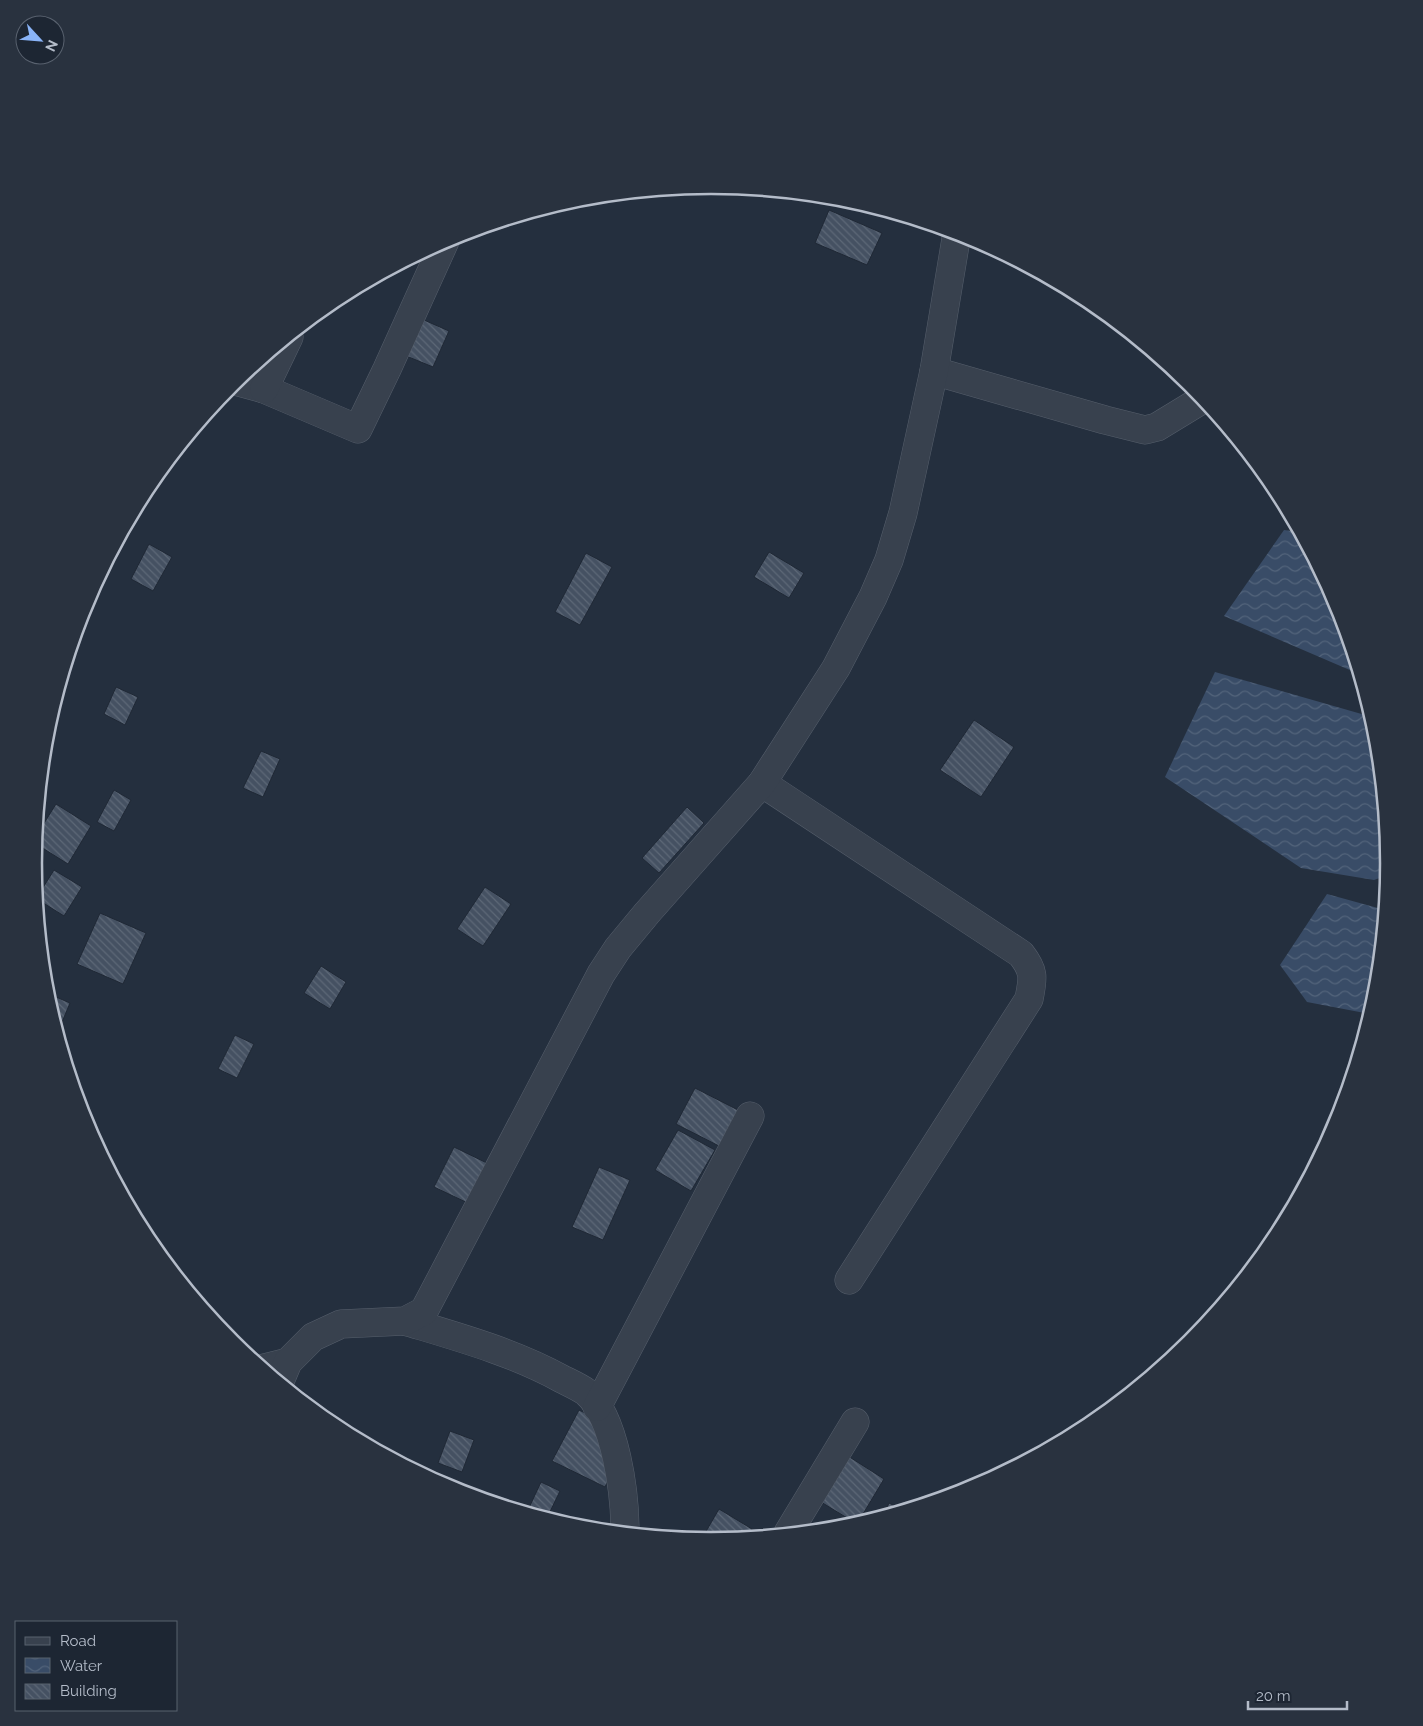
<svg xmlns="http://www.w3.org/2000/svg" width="1423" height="1726" font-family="Raleway,sans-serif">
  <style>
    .water { fill: url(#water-waves) }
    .building { fill: url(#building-back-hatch); stroke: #1f2835 }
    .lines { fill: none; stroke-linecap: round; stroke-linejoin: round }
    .minor-casing { stroke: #565f6c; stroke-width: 29 }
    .tertiary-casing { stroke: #565f6c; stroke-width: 29 }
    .minor { stroke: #38414e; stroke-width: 28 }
    .tertiary { stroke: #38414e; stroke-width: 28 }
    .rim { fill: none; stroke: #b4bcc9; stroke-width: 2.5 }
  </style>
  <defs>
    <pattern id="water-waves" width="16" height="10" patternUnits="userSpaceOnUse" patternTransform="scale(1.25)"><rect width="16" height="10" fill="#394c67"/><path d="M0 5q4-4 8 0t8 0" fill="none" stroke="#53647b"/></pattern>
    <pattern id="building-back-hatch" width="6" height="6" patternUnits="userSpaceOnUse" patternTransform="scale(1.25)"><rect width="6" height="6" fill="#455162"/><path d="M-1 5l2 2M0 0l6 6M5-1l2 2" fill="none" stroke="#5d6877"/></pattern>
  </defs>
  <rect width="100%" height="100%" fill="#242f3e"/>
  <!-- water -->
  <g class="water">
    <polygon points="1284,530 1299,532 1338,604 1359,674 1224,616"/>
    <polygon points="1215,672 1372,717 1376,731 1389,863 1388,875 1374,880 1301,868 1165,777"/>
    <polygon points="1327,894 1385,910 1376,995 1370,1014 1307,1002 1280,965"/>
  </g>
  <!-- building -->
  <g class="building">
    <polygon points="592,197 590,203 576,199 580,198"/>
    <polygon points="829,210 882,233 867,265 815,243"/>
    <polygon points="415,316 449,331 433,367 399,353"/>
    <polygon points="149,544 172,557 153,591 131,579"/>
    <polygon points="769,552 804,573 789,598 754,577"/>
    <polygon points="586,553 612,567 580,625 555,612"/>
    <polygon points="116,687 138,697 125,725 104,714"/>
    <polygon points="974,720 1014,747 981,797 940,770"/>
    <polygon points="261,751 280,759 263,797 243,788"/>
    <polygon points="114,790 131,800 114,831 97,822"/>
    <polygon points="56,804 91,826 68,864 36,844 36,836"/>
    <polygon points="687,807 704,823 659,873 642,858"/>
    <polygon points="54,870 82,887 64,916 37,899 37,897"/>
    <polygon points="485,887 511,904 483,946 457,929"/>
    <polygon points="100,913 146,933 123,984 77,964"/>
    <polygon points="321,966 346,982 330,1009 304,993"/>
    <polygon points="47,993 70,1003 58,1032 47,995"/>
    <polygon points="235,1035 254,1044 237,1078 218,1069"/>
    <polygon points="695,1088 738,1110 719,1146 676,1124"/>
    <polygon points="678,1130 715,1150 691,1191 655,1170"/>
    <polygon points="454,1147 491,1165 472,1205 434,1187"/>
    <polygon points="599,1167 630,1180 603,1240 572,1227"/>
    <polygon points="579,1410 593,1417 612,1473 605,1487 552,1461"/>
    <polygon points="450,1431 474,1440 462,1472 438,1463"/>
    <polygon points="848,1456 884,1479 857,1524 821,1502"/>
    <polygon points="541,1482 560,1491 547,1518 527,1512"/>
    <polygon points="889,1503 903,1510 883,1516"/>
    <polygon points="719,1509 752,1529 747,1537 711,1541 701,1540"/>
  </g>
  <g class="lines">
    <!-- minor casing -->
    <g class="minor-casing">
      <g id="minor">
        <polyline points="934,371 1105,420 1145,430 1157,427 1203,399"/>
        <polyline points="235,381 264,389 358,429 387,369 445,241"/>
        <polyline points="264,389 289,337"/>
        <path d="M762,783L1021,954C1035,972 1033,978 1029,999L849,1280"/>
        <path d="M405,1321C458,1337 513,1352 562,1379C570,1383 579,1387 586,1392C616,1418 625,1494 625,1532"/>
        <polyline points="264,1368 288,1362"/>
        <polyline points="597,1407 750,1116"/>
        <polyline points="788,1533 855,1422"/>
      </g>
    </g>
    <!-- tertiary casing -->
    <g class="tertiary-casing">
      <polyline id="tertiary" points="280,1381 288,1362 313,1337 341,1324 405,1321 424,1311 601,974 618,948 647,913 762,783 836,668 873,597 889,560 903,513 934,371 957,233"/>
    </g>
    <!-- minor -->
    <use href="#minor" class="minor"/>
    <!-- tertiary -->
    <use href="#tertiary" class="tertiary"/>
  </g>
  <!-- crop -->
  <path d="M0 0H1423V1726H0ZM42 863a669 669 0 1 1 1338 0a669 669 0 1 1-1338 0Z" fill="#29323f" fill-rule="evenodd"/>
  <path class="rim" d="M42 863a669 669 0 1 1 1338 0a669 669 0 1 1-1338 0Z"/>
  <!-- legend -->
  <rect x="15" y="1621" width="162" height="90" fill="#1d2633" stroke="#59626f"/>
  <rect x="25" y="1637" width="25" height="8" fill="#38414e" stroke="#59626f"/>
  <text x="60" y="1646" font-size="15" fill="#b4bcc9">Road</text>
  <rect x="25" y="1658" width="25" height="15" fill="url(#water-waves)" stroke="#59626f"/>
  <text x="60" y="1671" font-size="15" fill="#b4bcc9">Water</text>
  <rect x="25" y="1684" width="25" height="15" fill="url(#building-back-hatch)" stroke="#59626f"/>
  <text x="60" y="1696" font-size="15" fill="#b4bcc9">Building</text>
  <!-- north arrow -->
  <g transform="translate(40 40) rotate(116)"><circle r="24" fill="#1d2633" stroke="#59626f"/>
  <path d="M0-4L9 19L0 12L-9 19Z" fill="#8ab4f8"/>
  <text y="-8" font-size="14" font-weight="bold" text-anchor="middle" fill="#b4bcc9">N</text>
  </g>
  <!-- scale -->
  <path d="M1248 1701v8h99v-8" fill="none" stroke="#b4bcc9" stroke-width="2.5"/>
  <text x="1256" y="1701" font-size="15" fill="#b4bcc9" stroke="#1d2633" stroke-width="4" paint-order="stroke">20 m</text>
</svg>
